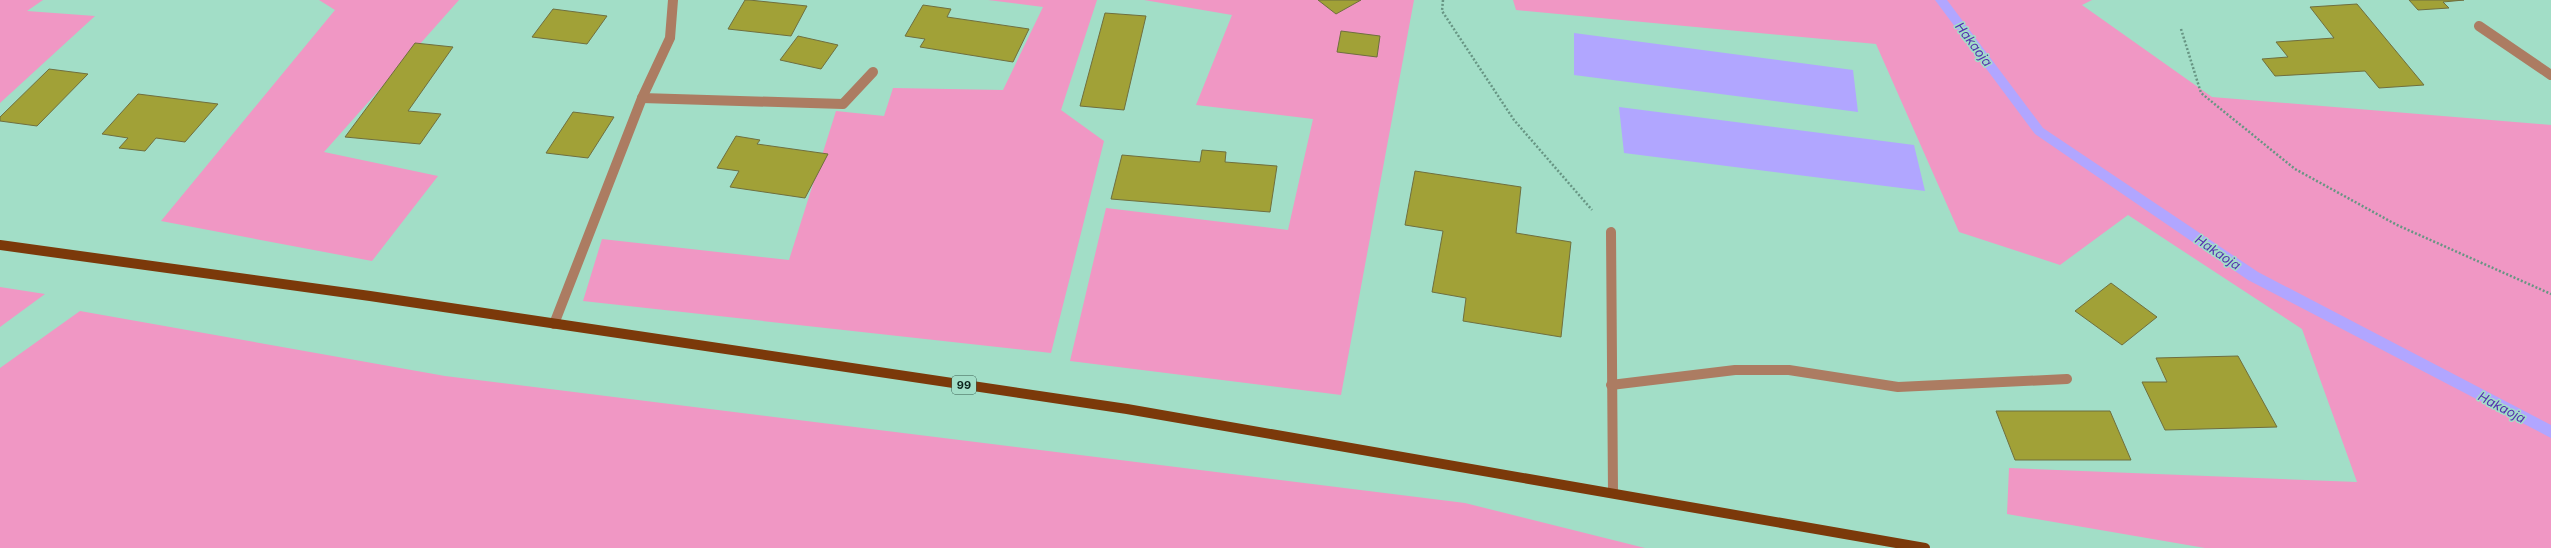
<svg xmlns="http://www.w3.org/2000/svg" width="2551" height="548" font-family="Inter,sans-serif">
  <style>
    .green { fill: #f097c4 }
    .water { fill: #b1a6ff }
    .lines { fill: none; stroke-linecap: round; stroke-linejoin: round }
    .stream { fill: #b1a6ff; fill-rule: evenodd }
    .building { fill: #a1a137; stroke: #6f6f3f }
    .path { stroke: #679583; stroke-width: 2.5; stroke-dasharray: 2 2; stroke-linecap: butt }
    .minor { stroke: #ac7c62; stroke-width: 10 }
    .major { stroke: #7b390a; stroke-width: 10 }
    .labels { text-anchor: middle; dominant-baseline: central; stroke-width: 3; stroke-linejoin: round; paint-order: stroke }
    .shield { fill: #a2dec7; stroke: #395c4f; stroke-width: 1 }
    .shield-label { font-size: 11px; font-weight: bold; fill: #0c241c }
    .water-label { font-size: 13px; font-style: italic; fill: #5531af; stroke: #a2dec7 }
  </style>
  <rect width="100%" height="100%" fill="#a2dec7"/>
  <!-- green -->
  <g class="green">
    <polygon points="0,0 43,0 27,11 95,16 0,103"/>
    <polygon points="319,0 459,0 324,152 438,176 372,261 161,221 335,10"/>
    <polygon points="988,0 1097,0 1061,110 1104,141 1051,353 583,301 602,239 789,260 836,111 884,116 893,88 1003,90 1043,7"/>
    <polygon points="1144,0 1414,0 1341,395 1070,361 1106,208 1288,230 1313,119 1196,105 1232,15"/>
    <polygon points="1513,0 2092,0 2082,5 2212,97 2551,125 2551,548 2205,548 2007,514 2009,468 2357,482 2302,329 2128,215 2060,265 1959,232 1876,44 1516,10"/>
    <polygon points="0,287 45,294 0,327"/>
    <polygon points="80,311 445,376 1465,503 1645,548 0,548 0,368"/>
  </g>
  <!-- water -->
  <g class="water">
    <polygon points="1574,33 1853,70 1858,112 1574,75"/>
    <polygon points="1619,107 1914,145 1925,191 1624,153"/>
  </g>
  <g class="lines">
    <!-- stream -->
    <polygon class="stream" points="1935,0 1947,0 2043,128 2258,272 2551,425 2551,438 2248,280 2035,134"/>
  </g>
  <!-- building -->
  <g class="building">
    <polygon points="745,0 749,0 807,6 791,36 728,29"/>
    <polygon points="1318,0 1361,0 1336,14"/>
    <polygon points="2409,0 2464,0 2443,2 2449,8 2418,10"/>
    <polygon points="2357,4 2424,85 2379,88 2365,71 2275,76 2262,59 2288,57 2276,42 2334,38 2310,7"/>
    <polygon points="923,5 951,9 947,17 1029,29 1013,62 920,47 925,39 905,36"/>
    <polygon points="553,9 607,16 587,44 532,37"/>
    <polygon points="1105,13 1146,16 1124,110 1080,106"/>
    <polygon points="1341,31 1380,36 1377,57 1337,52"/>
    <polygon points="798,36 838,45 821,69 780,60"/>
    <polygon points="415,43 453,47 408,111 441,114 420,144 345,137"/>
    <polygon points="49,69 88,74 37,126 0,121 0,117"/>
    <polygon points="138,94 218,104 185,142 156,138 145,151 119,148 128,138 102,134"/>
    <polygon points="573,112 614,117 588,158 546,153"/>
    <polygon points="736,136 760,140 757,144 828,154 805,198 730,187 739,171 717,168"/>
    <polygon points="1202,150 1226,152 1225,162 1277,166 1270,212 1111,199 1122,155 1200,162"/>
    <polygon points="1415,171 1521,187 1516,233 1571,242 1561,337 1463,321 1466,298 1432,292 1443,231 1405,225"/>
    <polygon points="2111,283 2157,317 2122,345 2075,311"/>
    <polygon points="2238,356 2277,427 2165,430 2142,382 2167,382 2156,358"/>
    <polygon points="1996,411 2110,411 2131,460 2015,460"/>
  </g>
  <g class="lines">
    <!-- path -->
    <g class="path">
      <polyline points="1443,0 1442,11 1514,120 1592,210"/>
      <polyline points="2181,29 2201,93 2295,169 2397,225 2551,294"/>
    </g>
    <!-- minor -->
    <g class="minor">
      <polyline points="2479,26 2551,75"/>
      <polyline points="642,98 843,104 873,72"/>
      <polyline points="1611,232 1613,492"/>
      <polyline points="554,324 642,98 670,38 673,0"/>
      <polyline points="1611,385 1735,370 1789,370 1898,387 2067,379"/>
    </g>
    <!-- major -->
    <polyline class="major" points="0,245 370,296 1127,409 1925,548"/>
  </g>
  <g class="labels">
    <!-- shield labels -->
    <rect class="shield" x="952" y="376" width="24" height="18" rx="3"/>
    <g class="shield-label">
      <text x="964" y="385">99</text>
    </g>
    <!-- water labels -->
    <g class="water-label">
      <text transform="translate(1974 44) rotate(53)">Hakaoja</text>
      <text transform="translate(2218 252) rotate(34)">Hakaoja</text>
      <text transform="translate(2502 407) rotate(28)">Hakaoja</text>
    </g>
  </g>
</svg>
